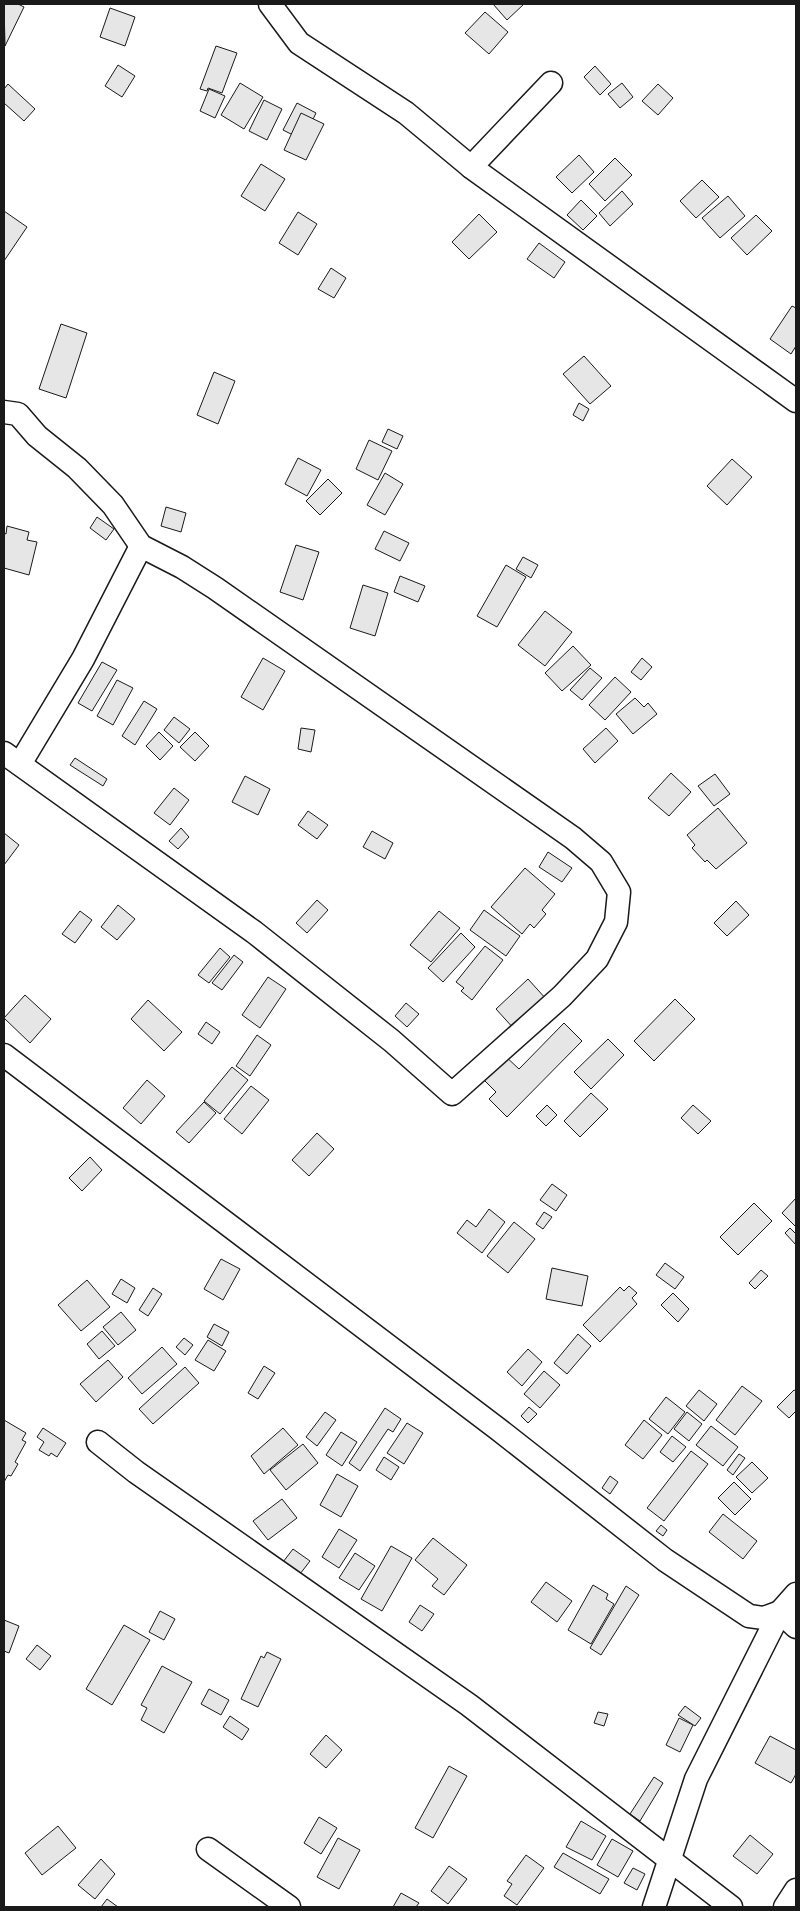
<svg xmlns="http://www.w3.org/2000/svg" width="800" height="1911" font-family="'Archivo Narrow',sans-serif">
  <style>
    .building { fill: #e6e6e6; stroke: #1a1a1a }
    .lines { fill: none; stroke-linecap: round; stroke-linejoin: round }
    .minor-casing { stroke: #1a1a1a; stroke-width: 25 }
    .minor { stroke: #fff; stroke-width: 22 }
  </style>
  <rect width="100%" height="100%" fill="#fff"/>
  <!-- building -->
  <g class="building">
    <polygon points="4,4 18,4 24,7 5,46"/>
    <polygon points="493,4 524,4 507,20"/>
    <polygon points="110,8 135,17 125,46 100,37"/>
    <polygon points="485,12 508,32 489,54 465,33"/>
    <polygon points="216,46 237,53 222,93 208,88 207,91 200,89"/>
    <polygon points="118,65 135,76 122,97 105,86"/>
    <polygon points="595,66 611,84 600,95 584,77"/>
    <polygon points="240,83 263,97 244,129 221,115"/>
    <polygon points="622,83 633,97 620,108 608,94"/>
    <polygon points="8,84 35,109 24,121 4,103 4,89"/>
    <polygon points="658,84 673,98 658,115 642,101"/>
    <polygon points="209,89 225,96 215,118 200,111"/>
    <polygon points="264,100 282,109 267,140 249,131"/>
    <polygon points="297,103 316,113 303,140 283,130"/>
    <polygon points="301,113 324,124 306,160 284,150"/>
    <polygon points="579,155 594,172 572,193 556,177"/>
    <polygon points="615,158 632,175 605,201 589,184"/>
    <polygon points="261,164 285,179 265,211 241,196"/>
    <polygon points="702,180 719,197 696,218 680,201"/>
    <polygon points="622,191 633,204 610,226 599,213"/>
    <polygon points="728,196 745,216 720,238 702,218"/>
    <polygon points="581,200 597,216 583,230 567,215"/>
    <polygon points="4,211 27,227 4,261"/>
    <polygon points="298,212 317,224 298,255 279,243"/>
    <polygon points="479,214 497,232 469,259 452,242"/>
    <polygon points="756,215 772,231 747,255 731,238"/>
    <polygon points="539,243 565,262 554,278 527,259"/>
    <polygon points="331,268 346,278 334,298 318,289"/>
    <polygon points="792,306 796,308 796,346 791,354 770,339"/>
    <polygon points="61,324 87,333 66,398 39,389"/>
    <polygon points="584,356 611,386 590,404 563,374"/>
    <polygon points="214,372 235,381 218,424 197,415"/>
    <polygon points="579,403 589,409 583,421 573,415"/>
    <polygon points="388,429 403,436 397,449 382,442"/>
    <polygon points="369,440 392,451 378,480 356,469"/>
    <polygon points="298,458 321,470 307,496 285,484"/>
    <polygon points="732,459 752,477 727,505 707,486"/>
    <polygon points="385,473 403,484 385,515 367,505"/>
    <polygon points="328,479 342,493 320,515 306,501"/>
    <polygon points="166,507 186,513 181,532 161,526"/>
    <polygon points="97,517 114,529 106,540 90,528"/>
    <polygon points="7,526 29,532 27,540 37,542 29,575 4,568 4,533 6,534"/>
    <polygon points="384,531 409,543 400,561 375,549"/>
    <polygon points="296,545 319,552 303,600 280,592"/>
    <polygon points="523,557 538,565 531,578 516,569"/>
    <polygon points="506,565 526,577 497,627 477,616"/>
    <polygon points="400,576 425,586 418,602 394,592"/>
    <polygon points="363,585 388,593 375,636 350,628"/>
    <polygon points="545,611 572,632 545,666 518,645"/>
    <polygon points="573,646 591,665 562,691 545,673"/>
    <polygon points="263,658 285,671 263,710 241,697"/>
    <polygon points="642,658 652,667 641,680 631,672"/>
    <polygon points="102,662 117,670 92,711 78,703"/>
    <polygon points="590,668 602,678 582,700 570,690"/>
    <polygon points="615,677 631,692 605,720 589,705"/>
    <polygon points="117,680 133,688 113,725 97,716"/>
    <polygon points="635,698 644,707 648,703 657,714 633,734 616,714"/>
    <polygon points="144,701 157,709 135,745 122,736"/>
    <polygon points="174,717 190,729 179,743 164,730"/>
    <polygon points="301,728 315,730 311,752 298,749"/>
    <polygon points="606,728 618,741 595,763 583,749"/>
    <polygon points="159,732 173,746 160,760 146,746"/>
    <polygon points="195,732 209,746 195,761 180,747"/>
    <polygon points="75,758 107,779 103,786 70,765"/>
    <polygon points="671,773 691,792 669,816 648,798"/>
    <polygon points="715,774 730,794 714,806 698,786"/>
    <polygon points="245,776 270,789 258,815 232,802"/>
    <polygon points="174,788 189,800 170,825 154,813"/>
    <polygon points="718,808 747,843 716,869 707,860 705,862 692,848 695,845 687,835"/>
    <polygon points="308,811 328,825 317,839 298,825"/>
    <polygon points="181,828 189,837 178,849 169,841"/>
    <polygon points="372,831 393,843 385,859 363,847"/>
    <polygon points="4,833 19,845 4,865"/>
    <polygon points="548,852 572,868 562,882 539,867"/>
    <polygon points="525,868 555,894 542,910 546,914 534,928 530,924 522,934 491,907"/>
    <polygon points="317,900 328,910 307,933 296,923"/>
    <polygon points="736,901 749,915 727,936 714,923"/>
    <polygon points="118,905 135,919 117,940 101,927"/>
    <polygon points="484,910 520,936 506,956 470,930"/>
    <polygon points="80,911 92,920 75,943 62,934"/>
    <polygon points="439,911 460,928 431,962 410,945"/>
    <polygon points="461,933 475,947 443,982 428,968"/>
    <polygon points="485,946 503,960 472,1000 461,991 464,988 456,982"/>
    <polygon points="220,948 230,957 209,983 198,975"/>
    <polygon points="234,955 243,962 222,990 212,983"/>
    <polygon points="268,977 286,989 260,1028 242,1015"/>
    <polygon points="528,979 547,1000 515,1030 496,1009"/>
    <polygon points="25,995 51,1019 30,1043 4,1018"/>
    <polygon points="675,999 695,1019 654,1061 634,1041"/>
    <polygon points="148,1000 182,1032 164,1051 131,1019"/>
    <polygon points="406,1003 419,1014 407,1027 395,1016"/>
    <polygon points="206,1022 220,1032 212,1044 198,1034"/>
    <polygon points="564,1023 582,1041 507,1117 489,1099 496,1092 480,1076 503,1054 519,1069"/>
    <polygon points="257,1035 271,1045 250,1076 236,1066"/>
    <polygon points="608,1039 624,1055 591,1089 574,1072"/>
    <polygon points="232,1067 248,1080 220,1114 204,1101"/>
    <polygon points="147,1080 165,1096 141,1124 123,1108"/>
    <polygon points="251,1086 269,1100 242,1134 224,1119"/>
    <polygon points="591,1093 608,1109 580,1137 564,1121"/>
    <polygon points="204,1102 216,1113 189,1143 176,1132"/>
    <polygon points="547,1105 557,1115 546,1126 536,1116"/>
    <polygon points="693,1105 711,1121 698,1134 681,1118"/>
    <polygon points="317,1133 334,1149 309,1176 292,1160"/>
    <polygon points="90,1157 102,1170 82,1191 69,1178"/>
    <polygon points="552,1184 567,1195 556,1211 540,1200"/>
    <polygon points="796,1198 796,1227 782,1213"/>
    <polygon points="754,1203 772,1221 738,1255 720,1237"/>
    <polygon points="489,1209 505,1222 482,1253 457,1233 467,1220 476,1227"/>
    <polygon points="544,1212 552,1217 543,1229 536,1224"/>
    <polygon points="514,1222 535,1239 508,1273 487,1256"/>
    <polygon points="790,1228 796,1234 796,1245 785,1233"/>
    <polygon points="221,1259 240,1269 223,1300 204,1289"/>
    <polygon points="665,1263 684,1277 675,1289 656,1275"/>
    <polygon points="552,1268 588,1276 582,1306 546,1299"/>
    <polygon points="761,1270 768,1276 755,1289 749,1283"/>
    <polygon points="121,1279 135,1288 127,1303 112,1294"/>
    <polygon points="87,1280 110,1307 81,1331 58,1305"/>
    <polygon points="629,1286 637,1293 632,1298 637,1304 600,1342 583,1325 620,1287 624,1291"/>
    <polygon points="153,1288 162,1294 148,1316 139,1310"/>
    <polygon points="673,1293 689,1309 678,1322 661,1305"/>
    <polygon points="121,1312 136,1330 118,1345 103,1327"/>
    <polygon points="214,1324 229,1332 222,1346 207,1337"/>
    <polygon points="102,1331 115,1346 99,1359 87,1344"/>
    <polygon points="578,1334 591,1346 567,1374 554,1363"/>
    <polygon points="184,1338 193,1345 185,1355 176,1347"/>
    <polygon points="208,1340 226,1351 214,1371 195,1360"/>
    <polygon points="162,1347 177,1364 142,1394 128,1378"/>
    <polygon points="528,1349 542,1362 522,1386 507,1372"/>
    <polygon points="108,1360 123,1377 96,1402 80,1384"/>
    <polygon points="264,1366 275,1373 258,1399 248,1393"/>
    <polygon points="185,1367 199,1383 153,1424 139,1409"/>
    <polygon points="544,1371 560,1385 540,1408 524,1394"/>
    <polygon points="742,1386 762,1401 735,1435 716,1420"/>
    <polygon points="699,1390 717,1404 704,1421 686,1406"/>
    <polygon points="794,1390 796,1391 796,1411 789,1418 777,1407"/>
    <polygon points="666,1397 685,1412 668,1434 649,1419"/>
    <polygon points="529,1407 537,1414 528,1423 521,1416"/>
    <polygon points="385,1408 401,1419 393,1432 388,1429 360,1471 349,1463"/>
    <polygon points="325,1412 336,1420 317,1446 306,1437"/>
    <polygon points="687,1412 702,1424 689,1441 674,1429"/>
    <polygon points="4,1420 26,1433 22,1440 26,1442 15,1462 18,1464 11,1476 8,1475 4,1482"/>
    <polygon points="644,1420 662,1435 643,1459 625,1445"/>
    <polygon points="407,1423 423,1433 404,1464 387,1453"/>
    <polygon points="711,1426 738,1447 723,1466 696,1445"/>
    <polygon points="43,1428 66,1443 57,1457 51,1453 49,1456 39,1450 44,1442 37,1437"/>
    <polygon points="283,1428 298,1445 264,1474 251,1456"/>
    <polygon points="341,1432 357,1442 342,1466 326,1455"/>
    <polygon points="672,1436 686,1447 673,1462 660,1452"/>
    <polygon points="303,1444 318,1463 286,1490 270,1470"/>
    <polygon points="691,1451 708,1464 664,1521 647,1508"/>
    <polygon points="739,1454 745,1458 733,1475 727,1470"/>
    <polygon points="384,1457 399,1467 391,1480 376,1470"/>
    <polygon points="752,1462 768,1478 752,1493 736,1477"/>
    <polygon points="337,1474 358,1486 341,1517 320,1505"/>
    <polygon points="610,1476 618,1482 610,1494 602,1488"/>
    <polygon points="734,1482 751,1499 735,1515 718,1498"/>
    <polygon points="282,1499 297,1518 268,1540 253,1521"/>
    <polygon points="723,1514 757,1541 743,1559 709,1532"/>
    <polygon points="661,1525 667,1530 663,1536 656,1531"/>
    <polygon points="339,1529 357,1540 339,1568 322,1557"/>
    <polygon points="433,1538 467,1565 444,1595 432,1586 438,1579 415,1560"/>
    <polygon points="391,1546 412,1558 382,1611 361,1599"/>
    <polygon points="293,1549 310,1561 300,1574 283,1562"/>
    <polygon points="355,1553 375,1566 359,1590 339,1578"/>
    <polygon points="546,1582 572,1601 557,1622 531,1602"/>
    <polygon points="593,1585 608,1594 606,1599 614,1604 591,1644 568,1630"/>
    <polygon points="626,1586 639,1595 601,1655 590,1648"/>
    <polygon points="420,1605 434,1614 422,1631 409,1622"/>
    <polygon points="160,1611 175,1619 164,1640 149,1632"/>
    <polygon points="4,1620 19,1626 9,1653 4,1651"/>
    <polygon points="124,1625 150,1640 112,1705 86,1689"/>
    <polygon points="37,1645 51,1656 40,1670 26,1659"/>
    <polygon points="267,1652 281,1659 258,1707 241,1699 261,1656 264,1658"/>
    <polygon points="162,1666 192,1682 164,1733 141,1720 147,1708 141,1705"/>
    <polygon points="209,1689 229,1700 221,1715 201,1704"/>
    <polygon points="685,1706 701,1718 695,1726 678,1715"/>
    <polygon points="598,1712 608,1714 604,1726 594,1723"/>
    <polygon points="230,1716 249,1729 242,1740 223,1727"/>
    <polygon points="679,1718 693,1725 680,1752 666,1745"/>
    <polygon points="326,1735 342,1750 326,1768 310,1754"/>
    <polygon points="770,1736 796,1750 796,1774 791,1783 755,1763"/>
    <polygon points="449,1766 467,1776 433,1838 415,1828"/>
    <polygon points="654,1777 663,1783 640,1821 630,1814"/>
    <polygon points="319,1817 337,1828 321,1854 304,1843"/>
    <polygon points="581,1821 606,1836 592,1860 566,1847"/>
    <polygon points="58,1826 76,1848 42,1875 25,1853"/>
    <polygon points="750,1835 773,1854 757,1874 733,1856"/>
    <polygon points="338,1838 360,1850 339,1889 317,1877"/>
    <polygon points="612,1839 633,1851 618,1877 597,1865"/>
    <polygon points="563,1853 609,1879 600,1894 554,1867"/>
    <polygon points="526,1855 544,1868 517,1905 504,1896 512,1884 507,1881"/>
    <polygon points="101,1859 115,1874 95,1899 78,1885"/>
    <polygon points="449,1866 467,1879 448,1904 431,1891"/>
    <polygon points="633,1868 645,1874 637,1890 624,1883"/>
    <polygon points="401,1893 419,1903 416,1907 393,1907"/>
    <polygon points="107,1899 118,1907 101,1907"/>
  </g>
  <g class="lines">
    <!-- minor casing -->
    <g class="minor-casing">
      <g id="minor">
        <polyline points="270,4 299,43 406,113 471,167 796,401"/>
        <polyline points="471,167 551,83"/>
        <polyline points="4,412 18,414 37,436 77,468 113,505 141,546 182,567 215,588 573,838 601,862 619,892 616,922 597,959 562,996 452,1094 392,1041 254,932 4,753"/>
        <polyline points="20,764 83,659 141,546"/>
        <polyline points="4,1055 498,1429 665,1560 749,1616 764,1618 780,1612 796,1627"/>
        <polyline points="98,1442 136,1472 469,1705 731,1907"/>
        <polyline points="208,1849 289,1907"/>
        <polyline points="654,1907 696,1779 780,1612 796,1594"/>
        <polyline points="785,1907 796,1890"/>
      </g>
    </g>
    <!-- minor -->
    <use href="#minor" class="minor"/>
  </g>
  <!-- border -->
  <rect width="800" height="1911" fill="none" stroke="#1a1a1a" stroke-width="10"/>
</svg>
